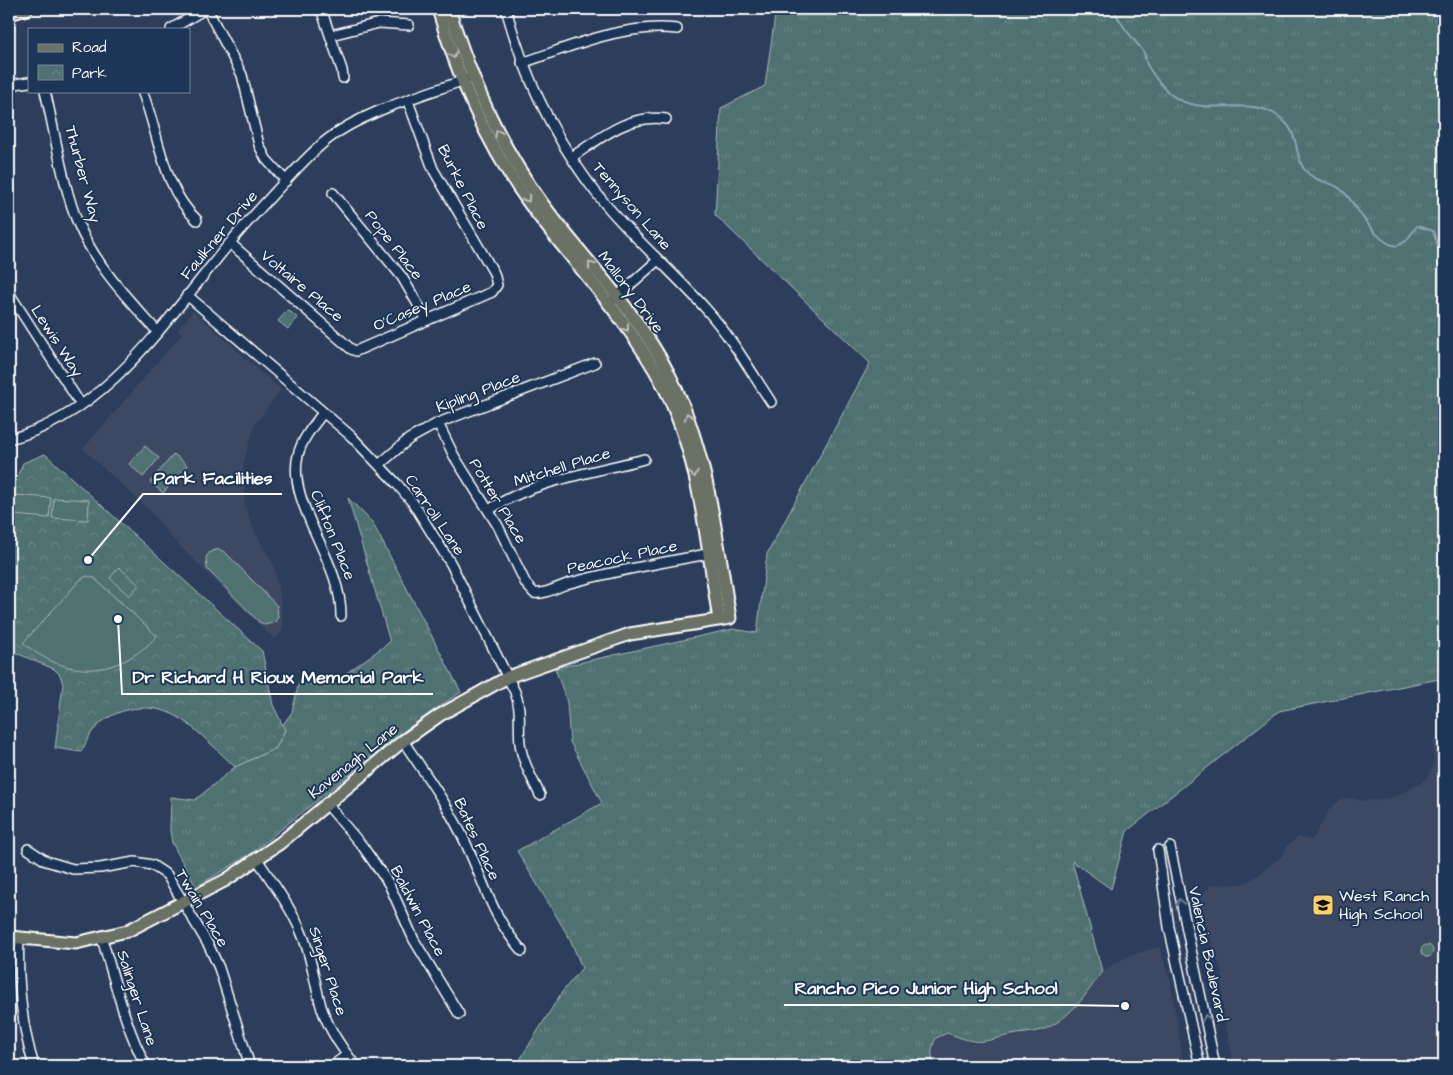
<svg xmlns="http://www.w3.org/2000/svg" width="1453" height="1075" font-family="'Architects Daughter',sans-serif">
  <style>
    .built { fill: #3d4962 }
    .grass { fill: url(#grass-tufts); stroke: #a8b8b8 }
    .park { fill: url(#park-crowns); stroke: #a8b8b8 }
    .garden { fill: #507171; stroke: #a8b8b8 }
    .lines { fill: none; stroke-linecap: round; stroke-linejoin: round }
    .stream { stroke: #8ba5b5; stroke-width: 2 }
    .minor-casing { stroke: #fff; stroke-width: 12 }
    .major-casing { stroke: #fff; stroke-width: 15 }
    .minor { stroke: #1d3557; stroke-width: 9 }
    .major { stroke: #6b7165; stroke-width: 11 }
    .oneway { stroke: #bcbfba }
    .oneway2 { stroke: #6c7c92 }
    .labels { text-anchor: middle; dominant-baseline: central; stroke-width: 4; stroke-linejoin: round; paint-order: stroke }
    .street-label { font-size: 16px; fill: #fff; stroke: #1d3557 }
    .poi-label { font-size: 16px; fill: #fff; stroke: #1d3557; text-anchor: start }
    .leader { fill: none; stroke: #fff; stroke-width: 2 }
    .callout-dot { fill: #fff; stroke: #1d3557; stroke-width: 2 }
    .callout-label { font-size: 18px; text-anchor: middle; font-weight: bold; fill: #fff; stroke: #1d3557; stroke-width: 4; stroke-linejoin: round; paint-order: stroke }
  </style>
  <defs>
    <pattern id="grass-tufts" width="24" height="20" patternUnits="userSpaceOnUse" patternTransform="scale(1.25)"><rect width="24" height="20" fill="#507171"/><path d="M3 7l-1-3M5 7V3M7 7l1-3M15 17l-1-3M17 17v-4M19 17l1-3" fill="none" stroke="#6a8686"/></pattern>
    <pattern id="park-crowns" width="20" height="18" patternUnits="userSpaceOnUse" patternTransform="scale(1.25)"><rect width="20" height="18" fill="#507171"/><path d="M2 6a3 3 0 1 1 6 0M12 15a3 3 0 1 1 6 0" fill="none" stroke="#6a8686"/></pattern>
  </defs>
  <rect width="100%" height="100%" fill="#2c3e5c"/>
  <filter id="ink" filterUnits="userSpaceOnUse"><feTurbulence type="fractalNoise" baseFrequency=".02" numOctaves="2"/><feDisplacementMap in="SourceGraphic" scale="10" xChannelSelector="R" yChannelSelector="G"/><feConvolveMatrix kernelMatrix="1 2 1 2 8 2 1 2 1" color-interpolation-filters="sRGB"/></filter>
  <g filter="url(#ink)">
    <!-- built -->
    <g class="built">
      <polygon points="193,311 281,390 255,424 243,465 245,504 251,524 274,566 280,596 283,628 279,636 274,639 169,535 151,512 83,449 182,334 178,329"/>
      <polygon points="1435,739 1444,739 1444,1066 1235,1066 1226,1027 1222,1000 1222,973 1202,914 1200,897 1208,889 1209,885 1242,884 1254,878 1282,856 1288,845 1298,837 1312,840 1329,810 1340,800 1350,798 1366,801 1392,798 1420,784 1429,775 1434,764 1433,742"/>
      <polygon points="1159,947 1170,979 1184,1066 938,1066 933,1062 931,1050 936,1038 947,1033 973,1043 987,1042 1009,1036 1086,995 1102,971 1128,956"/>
    </g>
    <!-- grass -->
    <g class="grass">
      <path d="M776,9H1444V678L1279,711L1127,831L1111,889L1072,861L1102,971C1087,994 1069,1020 1042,1030C1032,1033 1021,1033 1011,1035C977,1043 980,1045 947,1033L936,1038C931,1048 929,1059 938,1066H516L562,992L582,968L570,939L517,851L602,803L570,742L567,702L555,668L733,629L757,633L767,554L870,363L715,215L721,108L765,86Z"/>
      <polygon points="348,498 372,522 461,692 401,733 249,855 196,887 172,843 170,830 171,797 195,800 235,767 276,748 285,730 282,726 292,712 299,682 327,687 390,642"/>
      <circle cx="1427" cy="951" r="6"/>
    </g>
    <!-- park -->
    <path class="park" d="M45,454L262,651L273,705L285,730L276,748L235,767C218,751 200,732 181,719C153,700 112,706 92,732C87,739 85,746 81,752L55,748L63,684L60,675L54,669L9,650L10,477H17L23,463Z"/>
    <!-- garden -->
    <g class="garden">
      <polygon points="288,310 298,318 288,329 278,321"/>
      <polygon points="145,446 159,458 143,477 129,464"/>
      <polygon points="174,454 187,465 163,493 150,482"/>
      <polygon points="15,495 51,498 49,518 14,515"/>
      <polygon points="54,498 89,500 88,520 52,518"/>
      <polygon points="219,549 226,553 277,606 278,617 275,622 265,625 259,622 207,569 206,557 210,552"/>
      <polygon points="119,567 139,585 129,596 110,578"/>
      <path d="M87,576L94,578L157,636C117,678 68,680 23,643L81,579Z"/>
    </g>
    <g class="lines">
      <!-- stream -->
      <path class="stream" d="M1114,9C1121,26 1132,37 1143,51C1146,55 1145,58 1146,62C1150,72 1162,86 1169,93C1203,122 1252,90 1284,121C1299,135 1295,157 1304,169C1315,184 1334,180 1345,193C1358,208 1377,245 1397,246L1406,241L1417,226L1433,231L1438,247L1444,252"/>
      <!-- minor casing -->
      <g class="minor-casing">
        <g id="minor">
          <polyline points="207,9 242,75 259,145 266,159 286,181"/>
          <polyline points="321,9 342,70 343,78"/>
          <path d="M506,9C523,71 550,130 588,182C622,229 668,266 706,309C731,337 750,370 771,402"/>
          <polyline points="171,29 205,9"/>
          <polyline points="331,35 379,23 409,25"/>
          <path d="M522,63C573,46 623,23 677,29"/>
          <polyline points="9,85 29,82"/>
          <path d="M45,91C55,132 63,190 80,228C98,268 128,299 157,331"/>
          <path d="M142,91C159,133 162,188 197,220"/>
          <path d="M572,157C602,137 628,114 666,119"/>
          <polyline points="333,193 402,277 427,320"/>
          <polyline points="230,243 351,349 356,351 492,292 497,285 494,273 433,169 408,101"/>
          <polyline points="9,293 81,405"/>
          <path d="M187,295L351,436L397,484L413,503L451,564L515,692C522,710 518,725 520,743C522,761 532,778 540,795"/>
          <polyline points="613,300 658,260"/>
          <path d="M323,413C313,426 302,439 298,455C286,504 342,561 341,616"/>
          <path d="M438,423L454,456L498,526L526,584L534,593C545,595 559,586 570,583C617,570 665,562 713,553"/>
          <path d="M9,439C107,415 168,317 229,244C244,225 261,208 277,190C293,173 309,154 328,139C364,111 424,95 467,79"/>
          <polyline points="380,464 409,439 438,423 595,363"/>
          <path d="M489,510C531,481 595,472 644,459"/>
          <path d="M403,741C426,775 450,808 467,846C486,887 491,915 522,951"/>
          <polyline points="326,803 363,847 389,884 414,940 459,1014"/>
          <polyline points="1170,847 1215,1066"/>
          <polyline points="28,849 46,861 73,869 100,868 135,862 152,865 167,875 209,946 219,968 250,1066"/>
          <polyline points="1158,850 1169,927 1200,1066"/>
          <path d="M257,859C274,885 293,910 304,939C312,961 315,984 321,1006C328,1028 342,1049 356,1066"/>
          <path d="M19,937C17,982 21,1023 34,1066"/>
          <path d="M102,939C115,981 125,1027 146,1066"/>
          <polyline points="332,1066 347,1055"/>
        </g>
      </g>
      <!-- major casing -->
      <g class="major-casing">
        <g id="major">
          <path d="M438,9C458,78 486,144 529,203C573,263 628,318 663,385C700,457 706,541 719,619"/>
          <polyline points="9,14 27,9"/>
          <path d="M9,937L76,943L127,931L226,880L280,843L403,741L440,715L508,677L630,634L730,618C716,535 708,452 670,376C638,312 584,260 542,203C497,141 472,81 449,9"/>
        </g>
      </g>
      <!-- minor -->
      <use href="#minor" class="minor"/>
      <!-- major -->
      <use href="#major" class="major"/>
    </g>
    <!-- one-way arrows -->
    <defs><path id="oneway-chevron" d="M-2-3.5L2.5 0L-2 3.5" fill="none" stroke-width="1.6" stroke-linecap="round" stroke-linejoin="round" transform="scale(1.25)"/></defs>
    <g class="oneway">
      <use href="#oneway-chevron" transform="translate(453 55) rotate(72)"/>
      <use href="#oneway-chevron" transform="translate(498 133) rotate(-119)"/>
      <use href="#oneway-chevron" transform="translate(527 199) rotate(54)"/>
      <use href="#oneway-chevron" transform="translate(591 265) rotate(-128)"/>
      <use href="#oneway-chevron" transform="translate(626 328) rotate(52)"/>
      <use href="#oneway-chevron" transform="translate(688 416) rotate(-110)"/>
      <use href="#oneway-chevron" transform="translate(694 474) rotate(77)"/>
    </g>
    <g class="oneway2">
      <use href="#oneway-chevron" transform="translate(1180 902) rotate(-100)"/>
      <use href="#oneway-chevron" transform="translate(1206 1018) rotate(-102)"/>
    </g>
  </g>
  <!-- icons -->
  <defs>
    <g id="school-square" transform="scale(1.125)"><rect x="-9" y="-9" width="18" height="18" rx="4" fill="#ffd166" stroke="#1d3557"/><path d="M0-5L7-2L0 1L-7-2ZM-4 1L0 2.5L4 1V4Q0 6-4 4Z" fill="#111"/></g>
  </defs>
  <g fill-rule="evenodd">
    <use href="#school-square" x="1323" y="905"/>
  </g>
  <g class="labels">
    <!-- street labels -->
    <g class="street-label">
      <text transform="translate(83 174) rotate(75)">Thurber Way</text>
      <text transform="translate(463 187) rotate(63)">Burke Place</text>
      <text transform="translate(632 206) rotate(49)">Tennyson Lane</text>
      <text transform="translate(219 235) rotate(-50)">Faulkner Drive</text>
      <text transform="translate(394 245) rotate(52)">Pope Place</text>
      <text transform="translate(302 286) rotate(40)">Voltaire Place</text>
      <text transform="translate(631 292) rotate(53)">Mallory Drive</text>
      <text transform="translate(422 306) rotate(-23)">O'Casey Place</text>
      <text transform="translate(57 341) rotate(57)">Lewis Way</text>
      <text transform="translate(478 392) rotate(-21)">Kipling Place</text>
      <text transform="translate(562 467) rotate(-17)">Mitchell Place</text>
      <text transform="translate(498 501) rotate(59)">Potter Place</text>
      <text transform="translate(435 515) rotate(56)">Carroll Lane</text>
      <text transform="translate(333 535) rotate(68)">Clifton Place</text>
      <text transform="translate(622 557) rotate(-12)">Peacock Place</text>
      <text transform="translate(353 761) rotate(-39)">Kavenagh Lane</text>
      <text transform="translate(477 839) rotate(65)">Bates Place</text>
      <text transform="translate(202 908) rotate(59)">Twain Place</text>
      <text transform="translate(418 911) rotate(62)">Baldwin Place</text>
      <text transform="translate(1208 954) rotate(78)">Valencia Boulevard</text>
      <text transform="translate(328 971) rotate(72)">Singer Place</text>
      <text transform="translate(137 998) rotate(72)">Salinger Lane</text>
    </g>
    <!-- poi labels -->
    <g class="poi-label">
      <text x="1339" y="896">West Ranch<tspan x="1339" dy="18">High School</tspan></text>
    </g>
  </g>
  <!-- callouts -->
  <path class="leader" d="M88 560L143 494H282M118 619L122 694H433M1125 1006L1068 1005H784"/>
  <g class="callout-dot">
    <circle cx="88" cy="560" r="5"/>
    <circle cx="118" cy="619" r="5"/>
    <circle cx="1125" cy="1006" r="5"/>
  </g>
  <g class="callout-label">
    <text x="213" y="484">Park Facilities</text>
    <text x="278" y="683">Dr Richard H Rioux Memorial Park</text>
    <text x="926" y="994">Rancho Pico Junior High School</text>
  </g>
  <!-- margin -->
  <rect width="1453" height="1075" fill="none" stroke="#1d3557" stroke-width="30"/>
  <rect x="15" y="15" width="1423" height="1045" fill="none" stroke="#fff" stroke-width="2" filter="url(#ink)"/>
  <!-- legend -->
  <rect x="28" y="28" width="162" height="65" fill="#1d3557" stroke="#77869a"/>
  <rect x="38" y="44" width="25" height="8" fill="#6b7165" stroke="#77869a"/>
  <text x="72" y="52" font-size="15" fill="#ffffff">Road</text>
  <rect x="38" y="65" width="25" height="15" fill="url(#park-crowns)" stroke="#77869a"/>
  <text x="72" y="78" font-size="15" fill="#ffffff">Park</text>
</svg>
